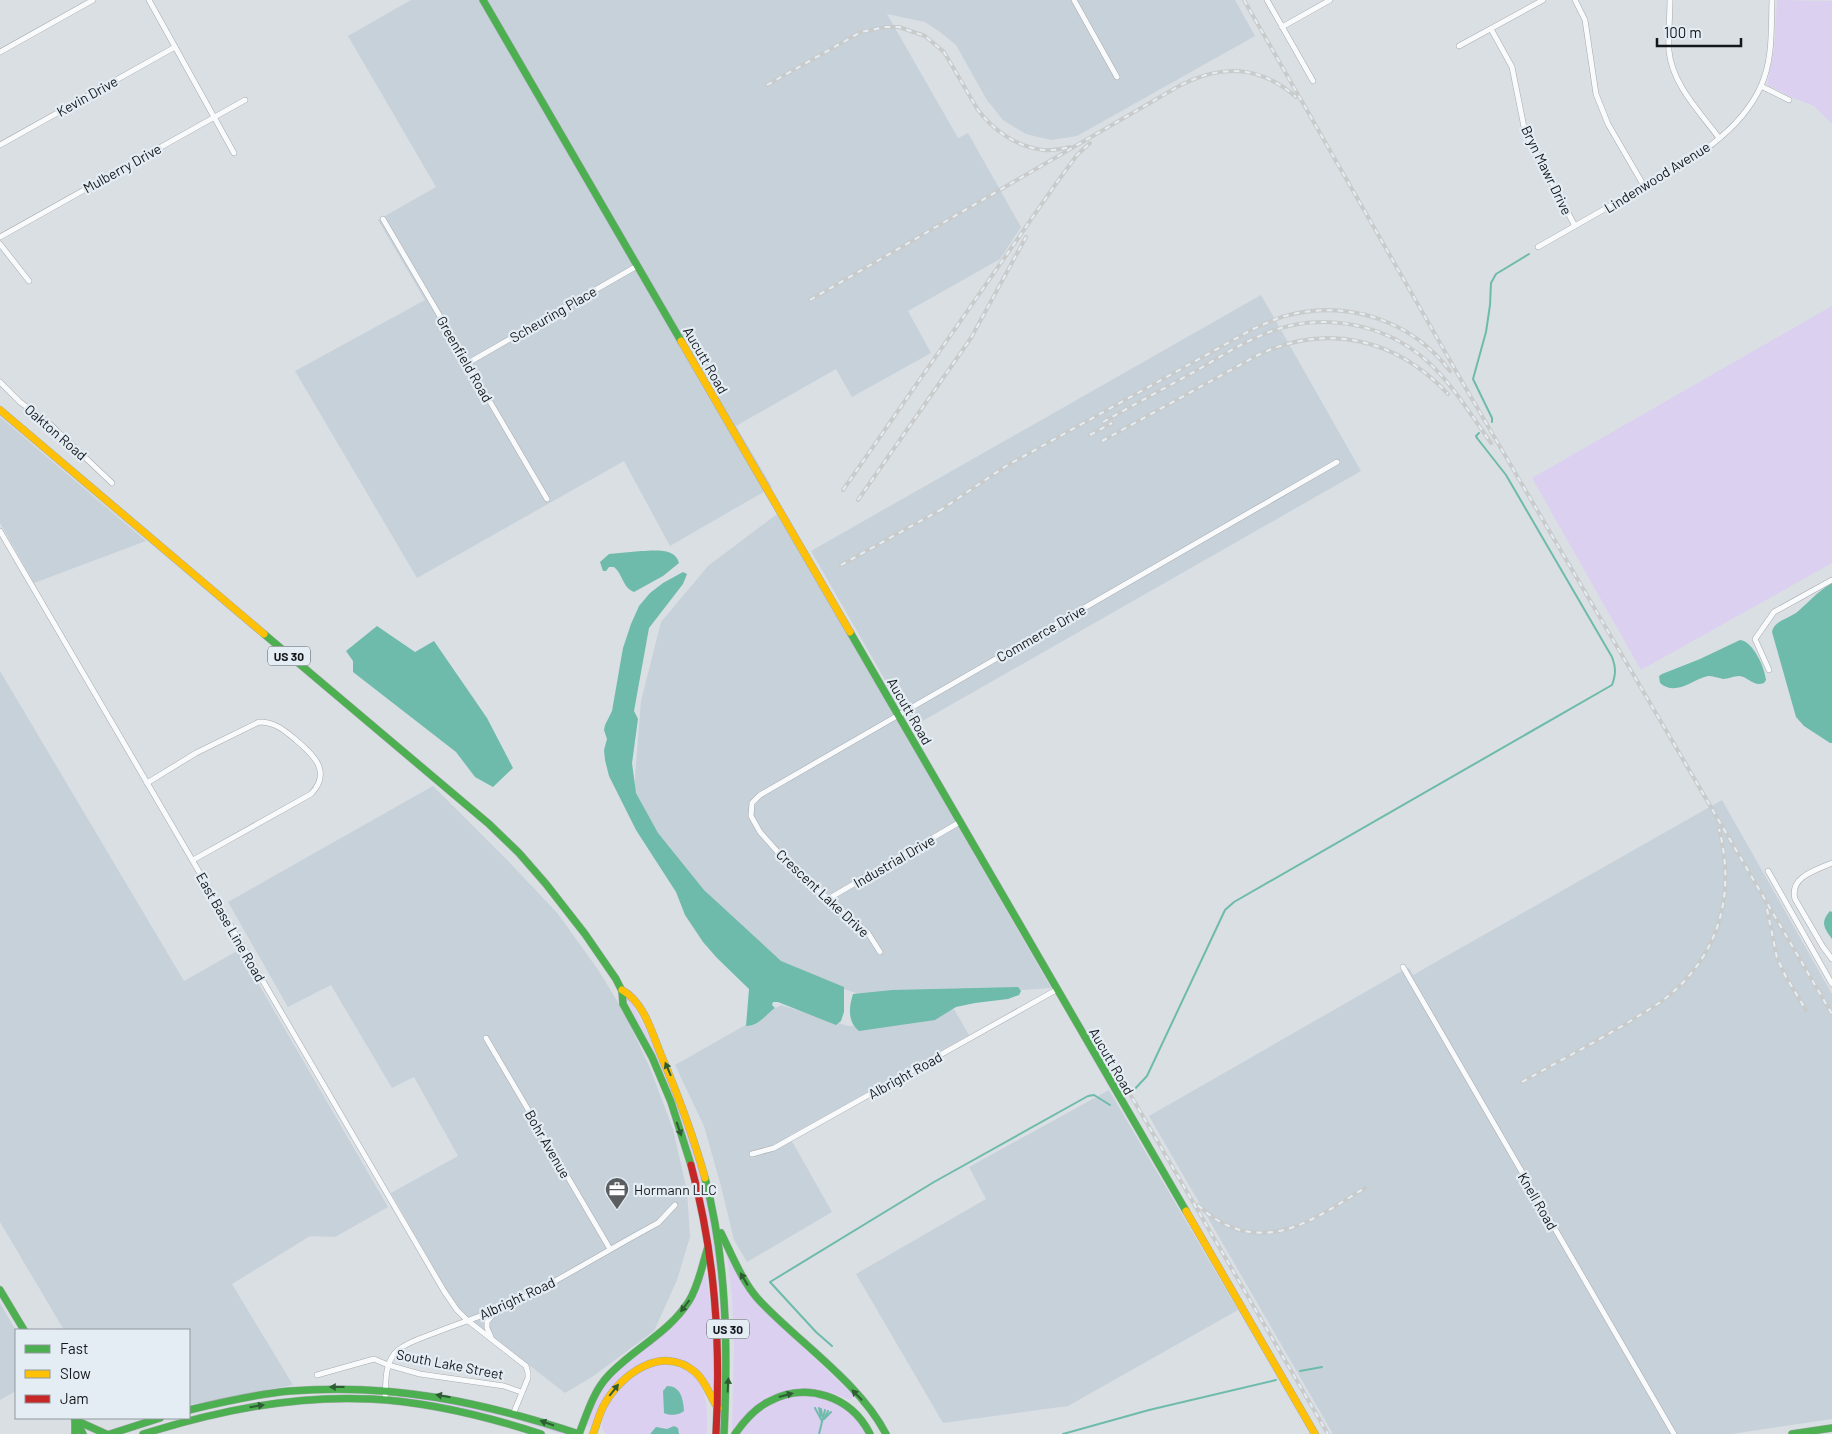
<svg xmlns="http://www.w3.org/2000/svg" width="1832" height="1434" font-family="Barlow,sans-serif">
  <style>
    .built { fill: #c7d1da }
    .green { fill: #dbd0f0 }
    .water { fill: #6ebbab }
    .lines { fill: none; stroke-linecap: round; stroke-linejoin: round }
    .stream { stroke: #6ebbab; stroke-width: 2 }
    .street-casing { stroke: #a6aaad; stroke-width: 6 }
    .fast-casing { stroke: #a6aaad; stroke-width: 8 }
    .slow-casing { stroke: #a6aaad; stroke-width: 8 }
    .jam-casing { stroke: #a6aaad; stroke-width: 8 }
    .street { stroke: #f9fafb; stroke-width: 5 }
    .fast { stroke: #4caf50; stroke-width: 7 }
    .slow { stroke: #ffc107; stroke-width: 7 }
    .jam { stroke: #c62828; stroke-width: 7 }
    .rail-casing { stroke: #c9cbcb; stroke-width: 4 }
    .rail { stroke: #e4edf4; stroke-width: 2; stroke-dasharray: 5.5; stroke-linecap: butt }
    .oneway { fill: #2e5c33 }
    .labels { text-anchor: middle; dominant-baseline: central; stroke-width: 4.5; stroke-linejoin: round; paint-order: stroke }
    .shield { fill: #e4edf4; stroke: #53585c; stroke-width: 1 }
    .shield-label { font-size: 12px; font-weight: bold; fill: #15181b }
    .street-label { font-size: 14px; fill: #15181b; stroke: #e4edf4 }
    .poi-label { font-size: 14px; fill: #15181b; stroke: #e4edf4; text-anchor: start }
  </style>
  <rect width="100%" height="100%" fill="#dadfe4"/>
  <!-- built -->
  <g class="built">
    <polygon points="411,0 1235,0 1255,36 1077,136 1051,140 1026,134 1003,120 987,100 956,45 940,32 925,22 887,14 958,138 968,133 1021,227 1000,259 908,311 931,353 852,397 836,369 736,426 772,487 670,546 624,461 417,578 295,371 425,300 378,220 436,187 348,36"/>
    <polygon points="1261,295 1361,471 912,727 811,551"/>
    <polygon points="0,417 146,541 34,583 0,523"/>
    <polygon points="777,514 863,661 1051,988 954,995 859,994 782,969 664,849 634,789 641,701 661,622 708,566"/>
    <polygon points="0,671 184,981 239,950 388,1207 335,1237 310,1236 232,1284 293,1385 189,1405 189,1330 64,1330 0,1222"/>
    <polygon points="433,786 510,863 558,914 599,971 625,1014 650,1068 673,1129 687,1191 690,1237 677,1280 654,1331 592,1377 565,1393 458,1310 391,1193 458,1156 414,1077 392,1088 331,985 288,1007 228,902"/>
    <polygon points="1722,800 1832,994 1832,1419 1731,1434 1333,1434 1149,1116 1400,972 1409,968 1413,975"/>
    <polygon points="781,1005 848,1026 927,1020 954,1009 969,1035 789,1136 832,1212 747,1262 734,1240 721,1186 704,1126 675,1065"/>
    <polygon points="1109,1090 1238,1310 1068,1406 943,1423 856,1274 986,1199 969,1167"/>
    <polygon points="0,1303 16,1331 16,1391 0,1400"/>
  </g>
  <!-- green -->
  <g class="green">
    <polygon points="1777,0 1832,1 1832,124 1814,106 1793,98 1768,85 1768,80 1774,50"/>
    <polygon points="1832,306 1832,563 1641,670 1532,478"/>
    <path d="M628,996C684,1100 718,1204 722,1322C723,1346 724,1369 722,1394V1332L719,1293L709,1224L703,1197L646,1037L625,998Z"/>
    <path d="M727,1254L757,1303L854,1396L850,1400C803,1379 761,1388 732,1432L734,1346L732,1296Z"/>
    <path d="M704,1273H706C712,1312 715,1352 713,1391L706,1379L697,1370L662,1358L650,1359L629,1370L601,1405L591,1427L587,1425C592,1408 599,1392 611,1378C643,1343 690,1321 704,1273Z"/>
    <path d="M656,1365C704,1363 709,1396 707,1434H606C600,1428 602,1423 604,1416C612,1391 632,1373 656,1365Z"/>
    <path d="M398,1394C457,1400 513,1415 569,1434H561L508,1417L397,1398Z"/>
    <path d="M797,1396C826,1395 852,1406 865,1434H739C754,1412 771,1401 797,1396Z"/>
  </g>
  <!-- water -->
  <g class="water">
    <path d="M641,551C653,551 675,547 679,563L663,576L634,592C622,587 623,574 614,567H609L606,571H603L600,562L609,554Z"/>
    <path d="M683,572L687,574L683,584L649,628L634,711L638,719L632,763L636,793L658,833L704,890L781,961L844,987V1012L841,1021L836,1025L778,1002H773L772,1005L775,1008C765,1015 759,1026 746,1026L749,989L717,958L703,942L685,915L676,892L636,830L609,776L605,760L604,750L607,739L604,730L605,725L612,711L623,648L631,624L639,606L650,593L663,583Z"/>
    <path d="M1832,583V743H1830L1804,726L1796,717L1772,632C1774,621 1787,619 1796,613C1808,603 1818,591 1832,583Z"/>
    <polygon points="377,626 415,652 434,641 487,718 513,768 493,787 475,777 456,752 353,672 353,661 346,651"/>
    <path d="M1740,640C1753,641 1765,668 1766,680L1764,683C1753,687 1749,677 1739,676C1733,676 1729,679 1723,679C1718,678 1714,676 1708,676C1693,679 1676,697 1660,683L1659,676L1662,674L1700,659Z"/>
    <path d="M1830,911L1832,912V939C1824,928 1820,922 1830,911Z"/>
    <path d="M1018,987L1021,991L1019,995L1008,999L975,1003L956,1007L935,1020L859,1031C847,1021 849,1007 853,994L892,990Z"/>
    <path d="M667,1386C681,1386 683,1399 684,1411C680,1415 669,1416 664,1413L663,1391Z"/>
    <polygon points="674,1426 678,1428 679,1434 650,1434 656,1427 667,1429"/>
  </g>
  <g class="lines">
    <!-- stream -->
    <g class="stream">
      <polyline points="1492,422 1492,418 1473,379 1486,332 1490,305 1491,283 1496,274 1529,254"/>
      <polyline points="1477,438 1476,436 1479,433"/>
      <path d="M1132,1092L1147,1076L1225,910L1234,902L1612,685C1616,674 1616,668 1612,657L1506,475L1477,438"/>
      <polyline points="1124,1097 1127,1095"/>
      <polyline points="832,1346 816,1332 770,1282 934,1182 1088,1096 1094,1095 1110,1105"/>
      <polyline points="1300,1371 1322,1367"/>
      <polyline points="815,1408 822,1421"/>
      <polyline points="819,1408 821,1416"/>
      <polyline points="821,1409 822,1416"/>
      <polyline points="825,1417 828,1411"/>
      <polyline points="824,1419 831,1412"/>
      <polyline points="819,1434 825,1410"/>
      <polyline points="1063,1434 1149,1410 1276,1380"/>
    </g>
    <!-- street casing -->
    <g class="street-casing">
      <g id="street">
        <polyline points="149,0 234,153"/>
        <polyline points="1074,0 1117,77"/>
        <polyline points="1267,0 1313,81"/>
        <polyline points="1575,0 1585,20 1596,94 1608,124 1644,186"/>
        <path d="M1670,0C1670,17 1668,34 1669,51C1672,84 1700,112 1719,138"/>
        <polyline points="1282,27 1330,0"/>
        <polyline points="1491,29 1512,67 1525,132 1575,226"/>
        <polyline points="1459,46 1543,0"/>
        <polyline points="0,52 93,0"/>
        <polyline points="1761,86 1789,100"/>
        <polyline points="0,145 175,47"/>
        <polyline points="383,219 547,499"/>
        <polyline points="0,237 245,100"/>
        <polyline points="0,244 29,281"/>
        <path d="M1538,247C1569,229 1600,212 1631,194C1678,167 1737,139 1761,86C1773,59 1771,30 1772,0"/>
        <polyline points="468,363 637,266"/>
        <polyline points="0,382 20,402 51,425 112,483"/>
        <polyline points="0,531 444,1291 457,1310 467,1320 526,1366 528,1373 528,1378 514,1412"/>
        <polyline points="1769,670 1755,639 1774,612 1832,580"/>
        <path d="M147,783L196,753L259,722C275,722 284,730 296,740C314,755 332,772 311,794L193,860"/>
        <path d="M1832,863C1816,870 1789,877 1795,899L1823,947L1832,959"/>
        <polyline points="1768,871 1832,984"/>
        <polyline points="828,899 960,822"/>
        <polyline points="880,952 868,933 791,867 760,832 751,816 752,803 760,795 1337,462"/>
        <polyline points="1403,967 1674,1434"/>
        <polyline points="486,1038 610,1249"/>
        <polyline points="752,1154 774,1148 1056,990"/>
        <polyline points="491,1337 487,1328 487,1322 495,1312"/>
        <polyline points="317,1375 374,1359 388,1365 420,1374 504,1386 521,1392"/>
        <path d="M385,1400C386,1383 384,1362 398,1350C408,1342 421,1338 432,1334C461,1322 490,1314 518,1301C565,1277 611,1248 658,1223L675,1205"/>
      </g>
    </g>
    <!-- fast casing -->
    <g class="fast-casing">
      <g id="fast">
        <polyline points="483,0 681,341"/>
        <polyline points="850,632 1186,1211"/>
        <polyline points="264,634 489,824 519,853 546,884 585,934 616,979 622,991 623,1004 652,1057 671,1102 691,1165"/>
        <path d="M705,1178C727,1261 728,1348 724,1434"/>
        <path d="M721,1233C732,1255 742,1281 758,1299C798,1342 859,1382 886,1434"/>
        <polyline points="0,1290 24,1330"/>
        <path d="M189,1410C222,1402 256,1394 290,1391C393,1383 482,1402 579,1434"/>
        <polyline points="75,1420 106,1434"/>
        <polyline points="75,1420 75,1434"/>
        <polyline points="76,1420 83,1434"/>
        <polyline points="110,1434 160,1418"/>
        <path d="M143,1434C217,1411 293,1395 371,1399C429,1402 486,1416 541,1434"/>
        <path d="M579,1434C587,1414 593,1392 608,1376C633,1349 669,1333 689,1301C699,1285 702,1265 708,1247"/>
        <path d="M735,1434C744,1421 754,1409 768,1402C806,1381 851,1396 870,1434"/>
        <polyline points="1792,1434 1832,1428"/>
      </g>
    </g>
    <!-- slow casing -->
    <g class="slow-casing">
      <g id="slow">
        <polyline points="681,341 850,632"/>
        <polyline points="0,410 264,634"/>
        <path d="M622,990C644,1002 652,1033 661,1055C678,1095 693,1135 705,1178"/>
        <polyline points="1186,1211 1315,1434"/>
        <path d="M593,1434C597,1424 599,1414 604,1405C621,1374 662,1344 695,1372C706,1381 710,1397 718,1408"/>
      </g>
    </g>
    <!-- jam casing -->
    <g class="jam-casing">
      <path id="jam" d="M691,1165C715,1255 721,1341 716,1434"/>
    </g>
    <!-- street -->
    <use href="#street" class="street"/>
    <!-- fast -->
    <use href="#fast" class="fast"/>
    <!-- slow -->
    <use href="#slow" class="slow"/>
    <!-- jam -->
    <use href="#jam" class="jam"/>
    <!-- rail casing -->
    <g class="rail-casing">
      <g id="rail">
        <polyline points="1244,0 1468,392 1832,1014"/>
        <path d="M767,85L861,32L886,27H899L925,36L944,52L978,110C993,130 1017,147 1043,150C1052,151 1061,149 1070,147"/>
        <path d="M810,300L1179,86C1222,64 1259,65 1296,97"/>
        <path d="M1103,422C1135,404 1167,387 1199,369C1220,357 1240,344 1262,335C1316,311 1381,321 1426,360C1452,383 1471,415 1491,443"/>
        <polyline points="1090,435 1112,423"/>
        <path d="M1102,441L1258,355C1327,322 1397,339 1448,394"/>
        <polyline points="843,490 1055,185 1077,155 1090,143"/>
        <polyline points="858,500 971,338 1026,237"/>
        <path d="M939,511L1006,466L1253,329C1265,324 1276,318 1289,315C1349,300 1412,321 1450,371"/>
        <polyline points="841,565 944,508"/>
        <polyline points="1767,909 1777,958 1786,977 1806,1010"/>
        <polyline points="1116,1070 1328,1434"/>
        <path d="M1522,1082C1559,1061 1596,1042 1632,1020C1646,1011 1661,1003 1673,992C1721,950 1735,890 1719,829"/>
        <path d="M1198,1205C1209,1216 1222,1224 1237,1229C1285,1244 1326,1211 1365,1188"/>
      </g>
    </g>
    <!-- rail -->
    <use href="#rail" class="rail"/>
  </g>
  <!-- one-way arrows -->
  <defs><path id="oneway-solid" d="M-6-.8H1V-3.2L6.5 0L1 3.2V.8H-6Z" transform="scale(1.25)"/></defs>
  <g class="oneway">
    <use href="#oneway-solid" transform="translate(668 1069) rotate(-113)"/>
    <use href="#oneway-solid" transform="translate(679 1129) rotate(71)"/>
    <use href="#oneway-solid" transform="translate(744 1279) rotate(-121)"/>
    <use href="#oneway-solid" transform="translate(685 1306) rotate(127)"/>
    <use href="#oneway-solid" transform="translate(728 1385) rotate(-87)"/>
    <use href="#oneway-solid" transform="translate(337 1387) rotate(180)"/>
    <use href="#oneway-solid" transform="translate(614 1390) rotate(-52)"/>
    <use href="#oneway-solid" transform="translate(786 1395) rotate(-15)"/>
    <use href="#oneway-solid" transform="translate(857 1395) rotate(-134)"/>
    <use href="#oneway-solid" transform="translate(443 1396) rotate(-170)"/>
    <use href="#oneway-solid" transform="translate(257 1406) rotate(-9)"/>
    <use href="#oneway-solid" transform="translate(547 1423) rotate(-161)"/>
  </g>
  <!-- icons -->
  <defs>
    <g id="office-pin" transform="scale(1.25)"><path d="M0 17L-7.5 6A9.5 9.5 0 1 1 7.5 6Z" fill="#5a5e61" stroke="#e4edf4"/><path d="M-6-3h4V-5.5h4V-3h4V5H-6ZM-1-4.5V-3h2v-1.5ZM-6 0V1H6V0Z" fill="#fff"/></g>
  </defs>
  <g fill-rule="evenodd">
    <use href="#office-pin" x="617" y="1189"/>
  </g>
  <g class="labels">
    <!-- shield labels -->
    <g class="shield">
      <rect x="268" y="646.5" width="42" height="19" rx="4"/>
      <rect x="707" y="1319.5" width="42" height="19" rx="4"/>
    </g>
    <g class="shield-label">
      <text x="289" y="656">US 30</text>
      <text x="728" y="1329">US 30</text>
    </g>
    <!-- street labels -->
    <g class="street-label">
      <text transform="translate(87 96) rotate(-29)">Kevin Drive</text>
      <text transform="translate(122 168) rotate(-29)">Mulberry Drive</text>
      <text transform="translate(1547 170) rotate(64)">Bryn Mawr Drive</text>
      <text transform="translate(1657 177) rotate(-32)">Lindenwood Avenue</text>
      <text transform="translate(553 314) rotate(-30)">Scheuring Place</text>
      <text transform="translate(465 359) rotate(60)">Greenfield Road</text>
      <text transform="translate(706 360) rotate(60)">Aucutt Road</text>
      <text transform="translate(56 432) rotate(41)">Oakton Road</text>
      <text transform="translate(1041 633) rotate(-30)">Commerce Drive</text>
      <text transform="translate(910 711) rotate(60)">Aucutt Road</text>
      <text transform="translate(894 861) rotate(-30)">Industrial Drive</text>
      <text transform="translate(823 893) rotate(43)">Crescent Lake Drive</text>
      <text transform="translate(231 927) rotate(60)">East Base Line Road</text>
      <text transform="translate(1112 1061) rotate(60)">Aucutt Road</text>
      <text transform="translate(905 1075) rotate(-29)">Albright Road</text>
      <text transform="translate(548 1144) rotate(60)">Bohr Avenue</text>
      <text transform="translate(1538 1201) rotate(60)">Knell Road</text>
      <text transform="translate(517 1298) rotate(-25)">Albright Road</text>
      <text transform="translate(450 1364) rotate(11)">South Lake Street</text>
    </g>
    <!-- poi labels -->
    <g class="poi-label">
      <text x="634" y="1189">Hormann LLC</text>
    </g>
  </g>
  <!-- legend -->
  <rect x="15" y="1329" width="175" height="90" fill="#e4edf4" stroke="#91989d"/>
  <rect x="25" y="1345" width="25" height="8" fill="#4caf50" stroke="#91989d"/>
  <text x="60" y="1354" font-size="15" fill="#15181b">Fast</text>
  <rect x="25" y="1370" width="25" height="8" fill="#ffc107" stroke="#91989d"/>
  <text x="60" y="1379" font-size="15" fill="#15181b">Slow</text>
  <rect x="25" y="1395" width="25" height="8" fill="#c62828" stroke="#91989d"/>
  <text x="60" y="1404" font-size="15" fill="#15181b">Jam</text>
  <!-- scale -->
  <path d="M1657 38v8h84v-8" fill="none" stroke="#15181b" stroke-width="2.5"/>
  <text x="1664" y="38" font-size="15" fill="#15181b" stroke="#e4edf4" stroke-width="4" paint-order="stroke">100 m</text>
</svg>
